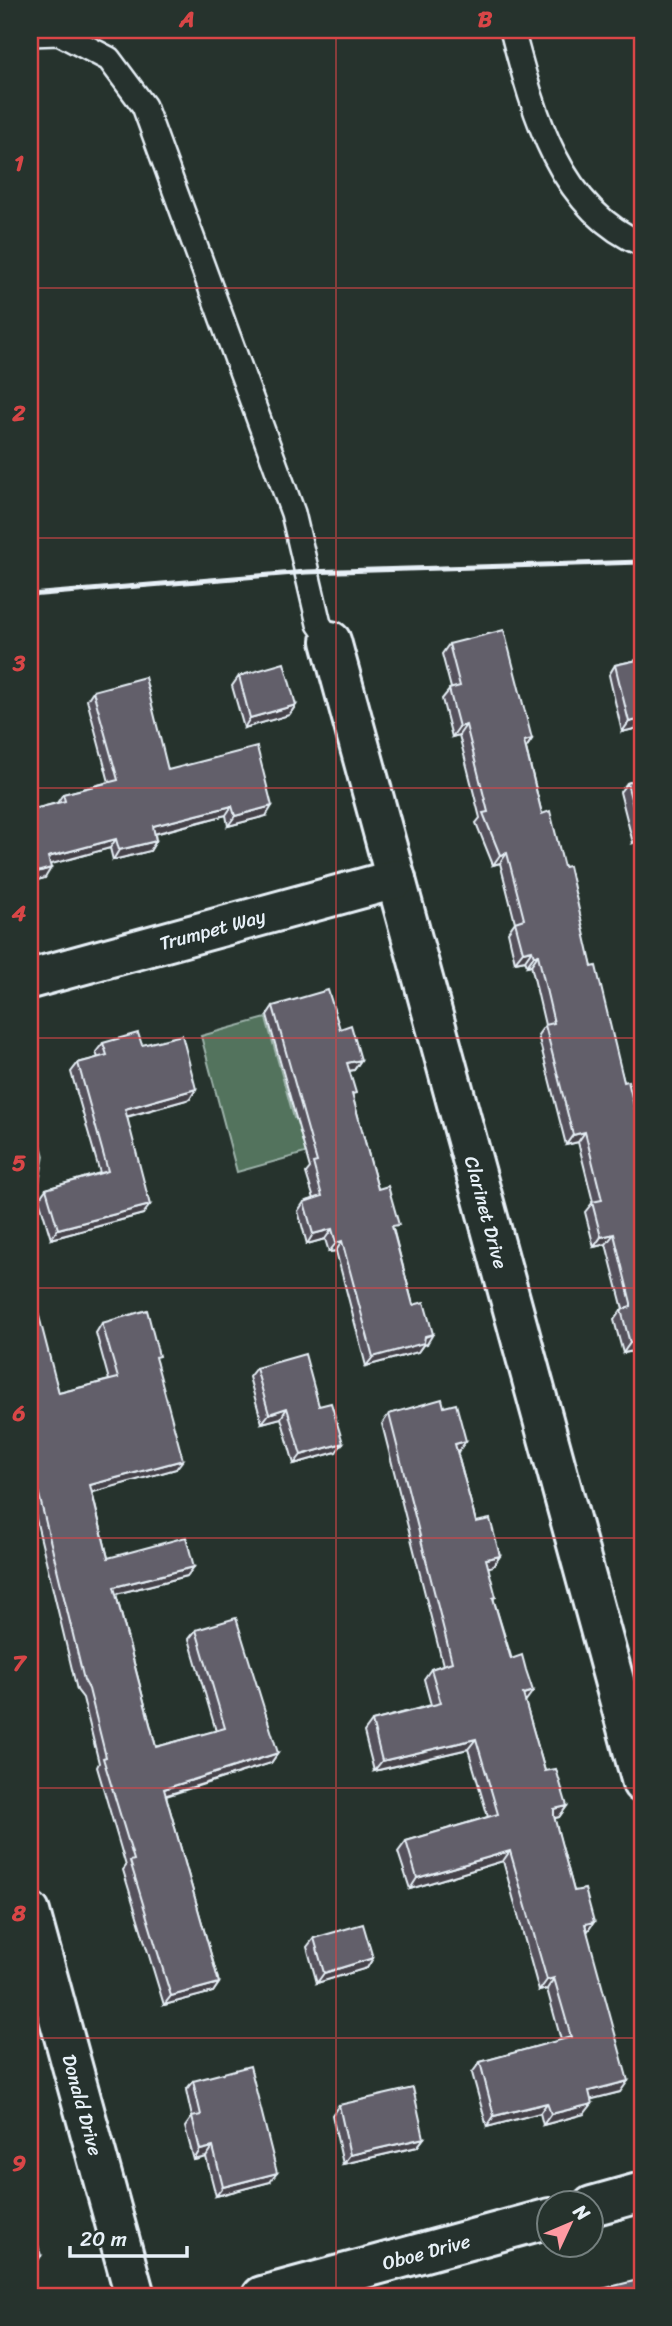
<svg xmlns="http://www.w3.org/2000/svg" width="672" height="2326" font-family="Sriracha,sans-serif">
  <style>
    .green { fill: #52735d; stroke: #9db2aa; stroke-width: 2 }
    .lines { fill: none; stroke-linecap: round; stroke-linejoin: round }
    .service-casing { stroke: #e8f1f8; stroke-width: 28 }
    .minor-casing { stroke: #e8f1f8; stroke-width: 44 }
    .service { stroke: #26332d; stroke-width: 23 }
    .minor { stroke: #26332d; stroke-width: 38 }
    .rail { stroke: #e8f1f8; stroke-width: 5 }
    .wall { fill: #54515b; stroke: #e8f1f8; stroke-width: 2 }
    .shaded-wall { fill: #45424a; stroke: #e8f1f8; stroke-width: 2 }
    .building { fill: #625e6a; stroke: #e8f1f8; stroke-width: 2 }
    .grid { fill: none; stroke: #d94647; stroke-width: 2; stroke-opacity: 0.55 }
    .labels { text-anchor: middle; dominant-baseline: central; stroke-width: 5; stroke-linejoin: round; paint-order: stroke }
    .street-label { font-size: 19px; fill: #e8f1f8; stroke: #26332d }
    .neatline { fill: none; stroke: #d94647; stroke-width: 2.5 }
    .grid-label { font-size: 23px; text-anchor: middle; font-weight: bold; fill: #d94647 }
  </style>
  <rect width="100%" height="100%" fill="#26332d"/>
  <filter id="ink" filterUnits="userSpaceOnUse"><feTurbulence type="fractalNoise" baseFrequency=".0143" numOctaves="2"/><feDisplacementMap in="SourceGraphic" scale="14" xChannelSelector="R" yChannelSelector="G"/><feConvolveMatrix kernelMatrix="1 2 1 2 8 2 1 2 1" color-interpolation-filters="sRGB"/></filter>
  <g filter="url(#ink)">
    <!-- green -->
    <g class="green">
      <polygon points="266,1018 294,1118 304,1116 312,1151 237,1172 201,1036"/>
      <polygon points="30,1103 44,1156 36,1199 30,1197"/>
    </g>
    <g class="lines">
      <!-- service casing -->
      <g class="service-casing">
        <g id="service">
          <path d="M512,30C533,109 558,209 642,244"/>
          <polyline points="30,34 59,33 109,59 144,106 293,513 319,624 331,641"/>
        </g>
      </g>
      <!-- minor casing -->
      <g class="minor-casing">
        <g id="minor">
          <path id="s1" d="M331,641L642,1783"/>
          <path id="s2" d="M30,979L396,879"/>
          <path id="s3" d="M30,1912L135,2296"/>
          <polyline points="592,2206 642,2192"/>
          <path id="s4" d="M262,2296L550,2218"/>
        </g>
      </g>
      <!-- service -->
      <use href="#service" class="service"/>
      <!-- minor -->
      <use href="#minor" class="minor"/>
      <!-- rail -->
      <polyline class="rail" points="30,595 306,572 642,562"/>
    </g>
    <!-- wall -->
    <g class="wall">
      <polygon points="449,644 532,739 526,748 542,814 564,867 624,1082 642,1138 642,1383 634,1351 623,1353 614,1320 621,1310 623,1309 606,1244 594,1247 585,1212 593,1202 578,1142 566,1145 538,1035 545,1025 531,965 527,966 525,960 515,962 508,932 515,922 500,863 493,865 476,823 480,818 459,735 452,737 442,699 451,688 442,654"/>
      <polygon points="642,659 642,727 622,732 609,675 615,665"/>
      <polygon points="239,676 296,705 289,715 244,728 232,686"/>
      <polygon points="93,691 168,770 266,816 228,826 226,815 155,834 156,841 150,851 113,860 110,848 50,864 45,878 30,882 30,810 57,803 63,794 109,782 87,700"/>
      <polygon points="642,779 642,840 633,843 620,792 627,783"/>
      <polygon points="273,1006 340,1029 361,1060 354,1070 349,1071 353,1098 378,1189 394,1232 413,1305 427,1344 423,1345 418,1352 366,1366 336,1251 329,1252 325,1239 307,1244 298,1211 304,1202 314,1199 306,1173 310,1168 267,1015"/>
      <polygon points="103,1043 142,1045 196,1089 190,1099 127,1117 143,1214 51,1239 39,1199 46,1189 100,1173 71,1072 78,1063 98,1058 96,1052"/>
      <polygon points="30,1294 59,1393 109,1380 96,1333 102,1323 156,1361 176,1469 92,1492 108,1558 187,1576 116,1594 156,1747 216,1731 189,1639 196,1630 278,1753 271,1763 166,1796 219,1983 213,1992 164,2005 123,1870 126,1866 97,1767 99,1763 83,1698 77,1690 30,1494"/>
      <polygon points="256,1368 319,1406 336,1452 294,1464 281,1418 262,1423 249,1377"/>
      <polygon points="444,1407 458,1452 457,1452 476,1522 500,1556 493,1566 488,1567 494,1601 525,1702 545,1771 567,1806 559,1817 554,1818 574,1891 594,1922 587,1932 620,2092 591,2099 584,2114 543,2125 540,2113 487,2127 472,2073 480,2062 561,2040 547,1989 539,1991 503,1861 410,1889 398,1852 406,1841 488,1817 468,1749 374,1771 364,1732 372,1721 431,1705 424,1679 431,1669 443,1665 382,1424 389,1414"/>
      <polygon points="314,1938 373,1958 367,1968 317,1983 307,1947"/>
      <polygon points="193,2081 270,2182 216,2196 206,2157 194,2160 185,2127 192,2117 186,2090"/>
      <polygon points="339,2105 424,2138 417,2147 343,2164 332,2115"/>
      <polygon points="602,2289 642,2290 642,2296 598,2296"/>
    </g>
    <!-- shaded-wall -->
    <g class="shaded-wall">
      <polygon points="296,705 289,715 244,728 250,718"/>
      <polygon points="642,719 642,727 622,732 629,722"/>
      <polygon points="466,725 459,735 452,737 459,727"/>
      <polygon points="532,739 525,749 524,741"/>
      <polygon points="232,806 226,815 146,836 153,826"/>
      <polygon points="272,806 266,816 228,826 235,816"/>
      <polygon points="642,832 642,840 633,843 640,833"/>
      <polygon points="116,839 110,848 41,867 48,857"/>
      <polygon points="156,841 150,851 113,860 119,850"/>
      <polygon points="507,853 500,863 493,865 500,855"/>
      <polygon points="51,868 45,878 30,882 30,874"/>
      <polygon points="532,950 525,960 515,962 523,952"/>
      <polygon points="538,955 531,965 527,966 534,956"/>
      <polygon points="361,1060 354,1070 340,1072 347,1063"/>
      <polygon points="196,1089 190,1099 118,1119 125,1109"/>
      <polygon points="585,1132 578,1142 566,1145 573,1135"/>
      <polygon points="150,1205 143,1214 51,1239 58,1229"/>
      <polygon points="332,1229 325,1239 307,1244 313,1234"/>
      <polygon points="614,1234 606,1244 594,1247 601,1237"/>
      <polygon points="342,1241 336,1251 329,1252 336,1243"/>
      <polygon points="433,1334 427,1344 423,1345 418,1352 366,1366 373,1357"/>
      <polygon points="641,1341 634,1351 623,1353 630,1343"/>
      <polygon points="287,1408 281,1418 262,1423 269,1414"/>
      <polygon points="466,1441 458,1452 447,1455 455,1444"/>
      <polygon points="343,1443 336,1452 294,1464 301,1455"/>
      <polygon points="183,1460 176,1469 83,1495 90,1485"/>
      <polygon points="500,1556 493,1566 479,1570 486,1559"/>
      <polygon points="194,1567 187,1576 108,1596 114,1587"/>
      <polygon points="533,1691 525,1702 523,1694"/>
      <polygon points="476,1739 468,1749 374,1771 382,1761"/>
      <polygon points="278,1753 271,1763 157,1798 164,1789"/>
      <polygon points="567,1806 559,1817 547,1820 554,1809"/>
      <polygon points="510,1851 503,1861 410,1889 417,1878"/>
      <polygon points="594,1922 587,1932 585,1924"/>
      <polygon points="373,1958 367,1968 317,1983 324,1973"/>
      <polygon points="554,1978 547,1989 539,1991 547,1980"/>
      <polygon points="219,1983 213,1992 164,2005 171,1996"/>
      <polygon points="628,2081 620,2092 581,2102 589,2091"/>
      <polygon points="547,2103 540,2113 487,2127 494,2116"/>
      <polygon points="592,2104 584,2114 543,2125 551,2114"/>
      <polygon points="424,2138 417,2147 343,2164 350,2155"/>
      <polygon points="213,2147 206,2157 194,2160 200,2150"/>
      <polygon points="277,2173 270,2182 216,2196 223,2187"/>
      <polygon points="41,2256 34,2266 30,2267 30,2259"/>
    </g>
    <!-- building -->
    <g class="building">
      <polygon points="504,630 532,739 524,741 542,814 550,811 564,867 569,866 592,967 596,966 624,1082 628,1081 642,1138 642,1345 641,1341 630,1343 621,1310 631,1307 631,1303 614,1234 601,1237 592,1202 602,1200 585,1132 573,1135 545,1025 554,1023 538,955 534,956 532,950 523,952 515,922 524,919 507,853 500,855 483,813 488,812 466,725 459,727 449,689 460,686 449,644"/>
      <polygon points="642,659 642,719 629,722 615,665"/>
      <polygon points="284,663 296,705 250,718 239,676"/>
      <polygon points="145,677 168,770 257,747 272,806 235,816 232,806 153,826 156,841 119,850 116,839 48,857 51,868 30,874 30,810 65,801 63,794 118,780 93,691"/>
      <polygon points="642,779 642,832 640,833 627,783"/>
      <polygon points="328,990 340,1029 351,1025 361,1060 347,1063 356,1093 352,1094 378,1189 388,1186 399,1225 392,1226 413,1305 424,1302 433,1334 425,1336 424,1343 373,1357 342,1241 336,1243 332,1229 313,1234 304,1202 322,1196 313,1163 317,1162 273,1006"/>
      <polygon points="138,1033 142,1045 182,1035 196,1089 125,1109 150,1205 58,1229 46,1189 108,1171 78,1063 107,1055 103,1043"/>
      <polygon points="33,1293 59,1393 118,1378 102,1323 147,1310 159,1356 155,1357 183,1460 90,1485 108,1558 186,1537 194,1567 114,1587 156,1747 225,1728 196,1630 236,1618 278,1753 164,1789 219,1983 171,1996 130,1861 134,1860 103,1758 106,1757 89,1689 84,1680 35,1478 32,1478 30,1472 30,1294"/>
      <polygon points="305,1354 319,1406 331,1403 343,1443 301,1455 287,1408 269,1414 256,1368"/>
      <polygon points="442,1399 444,1407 456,1404 466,1441 455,1444 476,1522 490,1519 500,1556 486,1559 496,1597 493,1598 511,1659 522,1655 526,1670 533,1691 523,1694 545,1771 556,1769 567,1806 554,1809 554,1816 574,1891 585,1889 594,1922 585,1924 628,2081 589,2091 592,2104 551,2114 547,2103 494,2116 480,2062 571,2037 554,1978 547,1980 510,1851 417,1878 406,1841 498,1814 476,1739 382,1761 372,1721 441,1703 431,1669 452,1662 389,1414"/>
      <polygon points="363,1924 373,1958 324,1973 314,1938"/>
      <polygon points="250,2066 277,2173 223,2187 213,2147 200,2150 192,2117 201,2115 193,2081"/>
      <polygon points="413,2088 424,2138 350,2155 339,2105"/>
      <polygon points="30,2218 31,2218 41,2256 30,2259"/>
      <polygon points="638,2280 642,2290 642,2296 604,2296 602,2289"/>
      <polygon points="30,2282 34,2296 30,2296"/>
    </g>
  </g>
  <!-- grid -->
  <path class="grid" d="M336,30V2296M30,288H642M30,538H642M30,788H642M30,1038H642M30,1288H642M30,1538H642M30,1788H642M30,2038H642"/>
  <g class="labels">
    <!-- street labels -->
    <g class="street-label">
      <text stroke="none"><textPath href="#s2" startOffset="189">Trumpet Way</textPath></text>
      <text stroke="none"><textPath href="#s1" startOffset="592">Clarinet Drive</textPath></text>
      <text stroke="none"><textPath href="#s3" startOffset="200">Donald Drive</textPath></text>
      <text stroke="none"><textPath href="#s4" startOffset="170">Oboe Drive</textPath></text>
    </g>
  </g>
  <!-- margin -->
  <rect width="672" height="2326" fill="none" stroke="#26332d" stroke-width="77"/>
  <!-- north arrow -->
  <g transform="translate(570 2224) rotate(46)"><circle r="33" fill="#26332d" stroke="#747f7e" stroke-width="2"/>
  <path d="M0-5L12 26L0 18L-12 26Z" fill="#ff9aa2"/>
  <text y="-10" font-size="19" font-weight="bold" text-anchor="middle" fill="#e8f1f8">N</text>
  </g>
  <!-- scale -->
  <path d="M70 2246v10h117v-10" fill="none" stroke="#e8f1f8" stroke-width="3.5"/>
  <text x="80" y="2246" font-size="21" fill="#e8f1f8" stroke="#26332d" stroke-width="5" paint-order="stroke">20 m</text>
  <rect x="38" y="38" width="596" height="2250" class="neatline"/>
  <g class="grid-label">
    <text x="187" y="27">A</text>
    <text x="485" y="27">B</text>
    <text x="19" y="171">1</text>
    <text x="19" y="421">2</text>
    <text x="19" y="671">3</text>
    <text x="19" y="921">4</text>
    <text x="19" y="1171">5</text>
    <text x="19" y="1421">6</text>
    <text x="19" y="1671">7</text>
    <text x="19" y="1921">8</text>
    <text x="19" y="2171">9</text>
  </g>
</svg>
